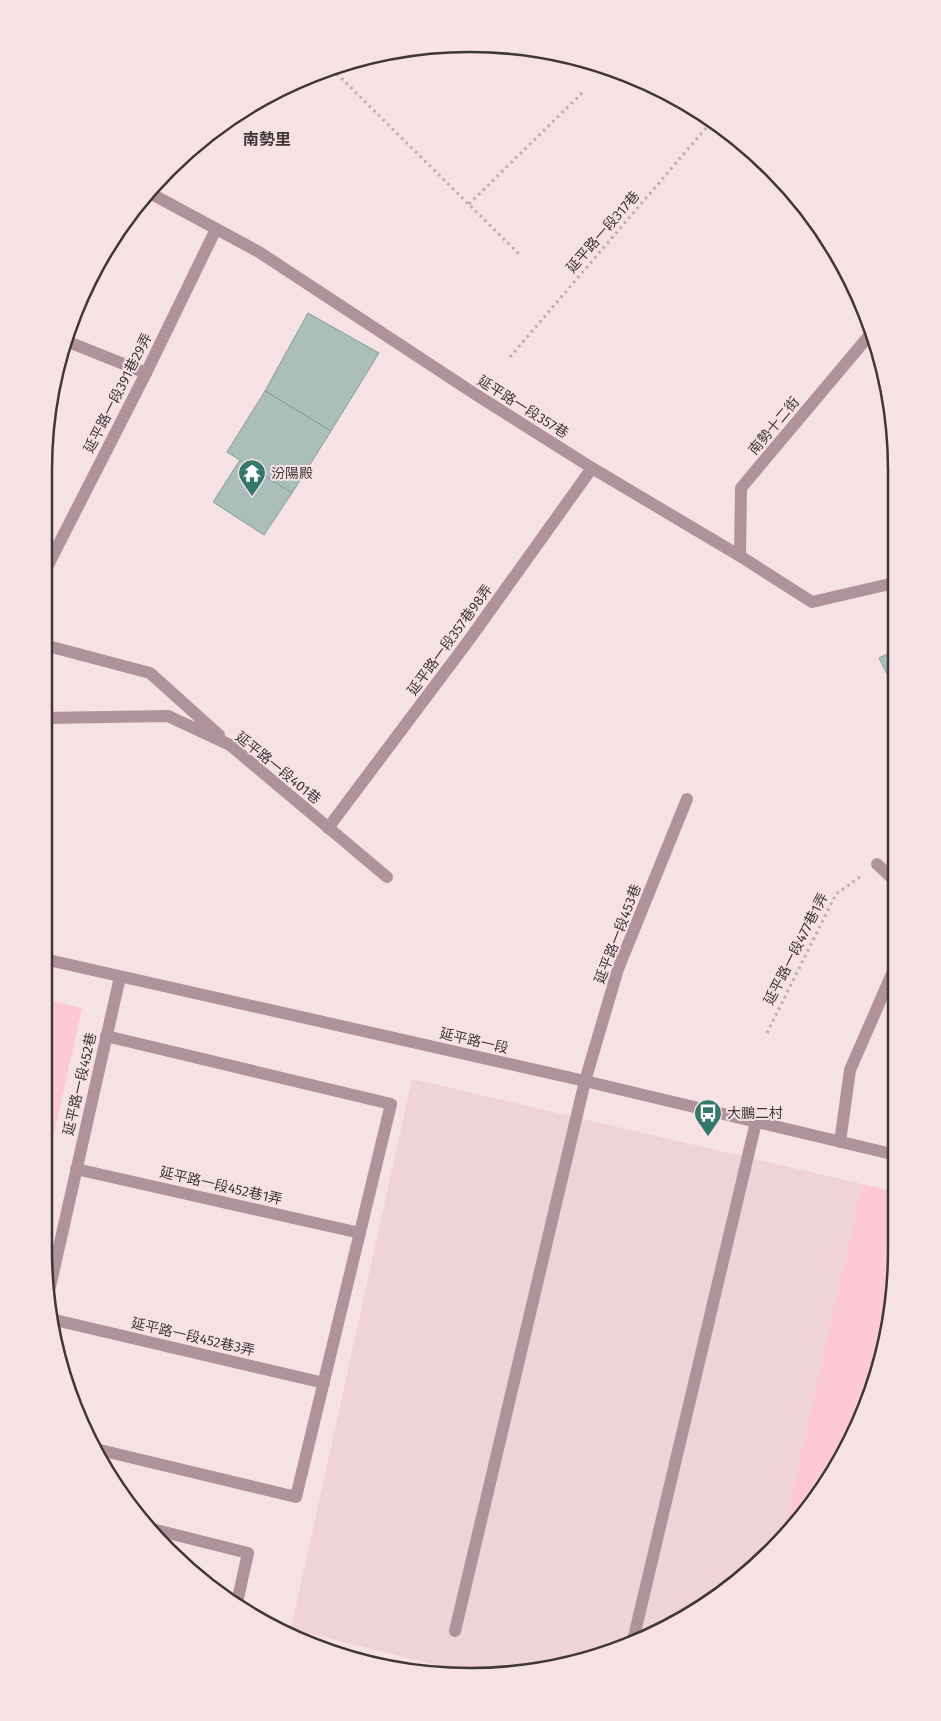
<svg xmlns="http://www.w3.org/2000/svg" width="941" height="1721" font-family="'Fira Sans','Noto Sans TC',sans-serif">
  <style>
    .built { fill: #f0d2d9 }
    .green { fill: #fcc9d5 }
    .building { fill: #aabfb9; stroke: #899d97 }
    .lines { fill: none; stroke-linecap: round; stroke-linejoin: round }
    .path { stroke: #beacb0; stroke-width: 3; stroke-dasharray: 2.5 4; stroke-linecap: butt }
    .service { stroke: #b0939a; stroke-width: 12 }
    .minor { stroke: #b0939a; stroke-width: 12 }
    .tertiary { stroke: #b0939a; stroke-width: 12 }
    .labels { text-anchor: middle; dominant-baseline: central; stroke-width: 4; stroke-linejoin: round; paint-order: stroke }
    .street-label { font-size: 14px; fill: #3f3638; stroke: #f6e1e5 }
    .poi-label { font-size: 14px; fill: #3f3638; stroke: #f6e1e5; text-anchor: start }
    .quarter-label { font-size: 16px; font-weight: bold; fill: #3f3638; stroke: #f6e1e5 }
    .rim { fill: none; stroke: #3f3638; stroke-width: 2.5 }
  </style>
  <rect width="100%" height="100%" fill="#f6e1e5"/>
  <!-- built -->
  <polygon class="built" points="412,1079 862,1184 783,1533 752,1571 634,1645 499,1676 456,1672 456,1670 291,1629"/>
  <!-- green -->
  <g class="green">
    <polygon points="44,999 82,1008 44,1178"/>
    <polygon points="862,1184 896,1192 896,1278 883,1361 840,1464 783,1533"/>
  </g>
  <!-- building -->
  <g class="building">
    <polygon points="308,313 379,353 331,431 265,391"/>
    <polygon points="265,391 331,431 292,493 227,452"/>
    <polygon points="240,460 292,493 264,535 213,502"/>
    <polygon points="889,653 894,665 894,671 887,674 879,658"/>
  </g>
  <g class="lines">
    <!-- path -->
    <g class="path">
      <polyline points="332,69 520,255"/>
      <polyline points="469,204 583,92"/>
      <polyline points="510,357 712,121"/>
      <polyline points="767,1033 836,894 860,877"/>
    </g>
    <!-- service -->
    <g class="service">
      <polyline points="148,192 259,252 475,394 592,468 740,556 812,602 894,583"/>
      <polyline points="66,341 146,373"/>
      <polyline points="45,571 146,373 216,229"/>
      <polyline points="44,645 150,673 219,735"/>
      <polyline points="44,718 168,716 230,745 387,877"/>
      <polyline points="328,828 469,640 592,468"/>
      <polyline points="877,864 895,881"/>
      <polyline points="840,1142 850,1070 895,967"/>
      <polyline points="76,1169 360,1233"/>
      <polyline points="50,1287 120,977"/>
      <polyline points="55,1320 324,1383"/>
      <polyline points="100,1450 296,1497 391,1104 106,1036"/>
      <polyline points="152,1529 248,1553 236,1607"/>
      <polyline points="455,1631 585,1081 618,969 687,799"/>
      <polyline points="632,1645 756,1122"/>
    </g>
    <!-- minor -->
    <polyline class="minor" points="740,556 741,488 873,331"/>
    <!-- tertiary -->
    <polyline class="tertiary" points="44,959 585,1081 896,1155"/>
  </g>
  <!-- icons -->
  <defs>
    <g id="temple-pin" transform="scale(1.4375)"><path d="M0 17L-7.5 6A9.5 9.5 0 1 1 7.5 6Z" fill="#357768" stroke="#f6e1e5"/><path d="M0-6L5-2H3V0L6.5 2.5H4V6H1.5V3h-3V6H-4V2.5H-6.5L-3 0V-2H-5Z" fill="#fff"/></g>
    <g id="bus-pin" transform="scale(1.4375)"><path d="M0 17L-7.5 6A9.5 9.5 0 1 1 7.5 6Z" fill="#357768" stroke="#f6e1e5"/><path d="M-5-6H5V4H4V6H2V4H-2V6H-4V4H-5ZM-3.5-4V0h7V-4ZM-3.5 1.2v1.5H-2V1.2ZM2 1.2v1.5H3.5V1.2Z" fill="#fff"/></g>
  </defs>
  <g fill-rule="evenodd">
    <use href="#temple-pin" x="252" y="473"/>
    <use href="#bus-pin" x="708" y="1113"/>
  </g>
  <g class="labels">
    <!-- street labels -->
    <g class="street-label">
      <text transform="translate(603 232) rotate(-49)">延平路一段317巷</text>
      <text transform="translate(118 393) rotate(-63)">延平路一段391巷29弄</text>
      <text transform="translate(523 407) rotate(32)">延平路一段357巷</text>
      <text transform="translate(774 426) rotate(-50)">南勢十二街</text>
      <text transform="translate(450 640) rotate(-54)">延平路一段357巷98弄</text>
      <text transform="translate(278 768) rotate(39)">延平路一段401巷</text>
      <text transform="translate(618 934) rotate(-69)">延平路一段453巷</text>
      <text transform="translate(796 949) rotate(-63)">延平路一段477巷1弄</text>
      <text transform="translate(474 1041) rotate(13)">延平路一段</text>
      <text transform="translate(80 1084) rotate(-77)">延平路一段452巷</text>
      <text transform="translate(221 1186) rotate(13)">延平路一段452巷1弄</text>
      <text transform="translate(193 1337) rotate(13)">延平路一段452巷3弄</text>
    </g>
    <!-- poi labels -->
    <g class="poi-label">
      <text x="271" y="473">汾陽殿</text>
      <text x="727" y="1113">大鵬二村</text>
    </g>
    <!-- quarter labels -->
    <g class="quarter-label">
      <text x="267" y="139">南勢里</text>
    </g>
  </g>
  <!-- crop -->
  <path d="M0 0H941V1721H0ZM470 52H470A418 418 0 0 1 888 470V1250A418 418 0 0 1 470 1668H470A418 418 0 0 1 52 1250V470A418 418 0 0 1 470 52Z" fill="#f6e1e5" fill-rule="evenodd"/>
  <path class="rim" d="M470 52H470A418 418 0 0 1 888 470V1250A418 418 0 0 1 470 1668H470A418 418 0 0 1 52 1250V470A418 418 0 0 1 470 52Z"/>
</svg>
